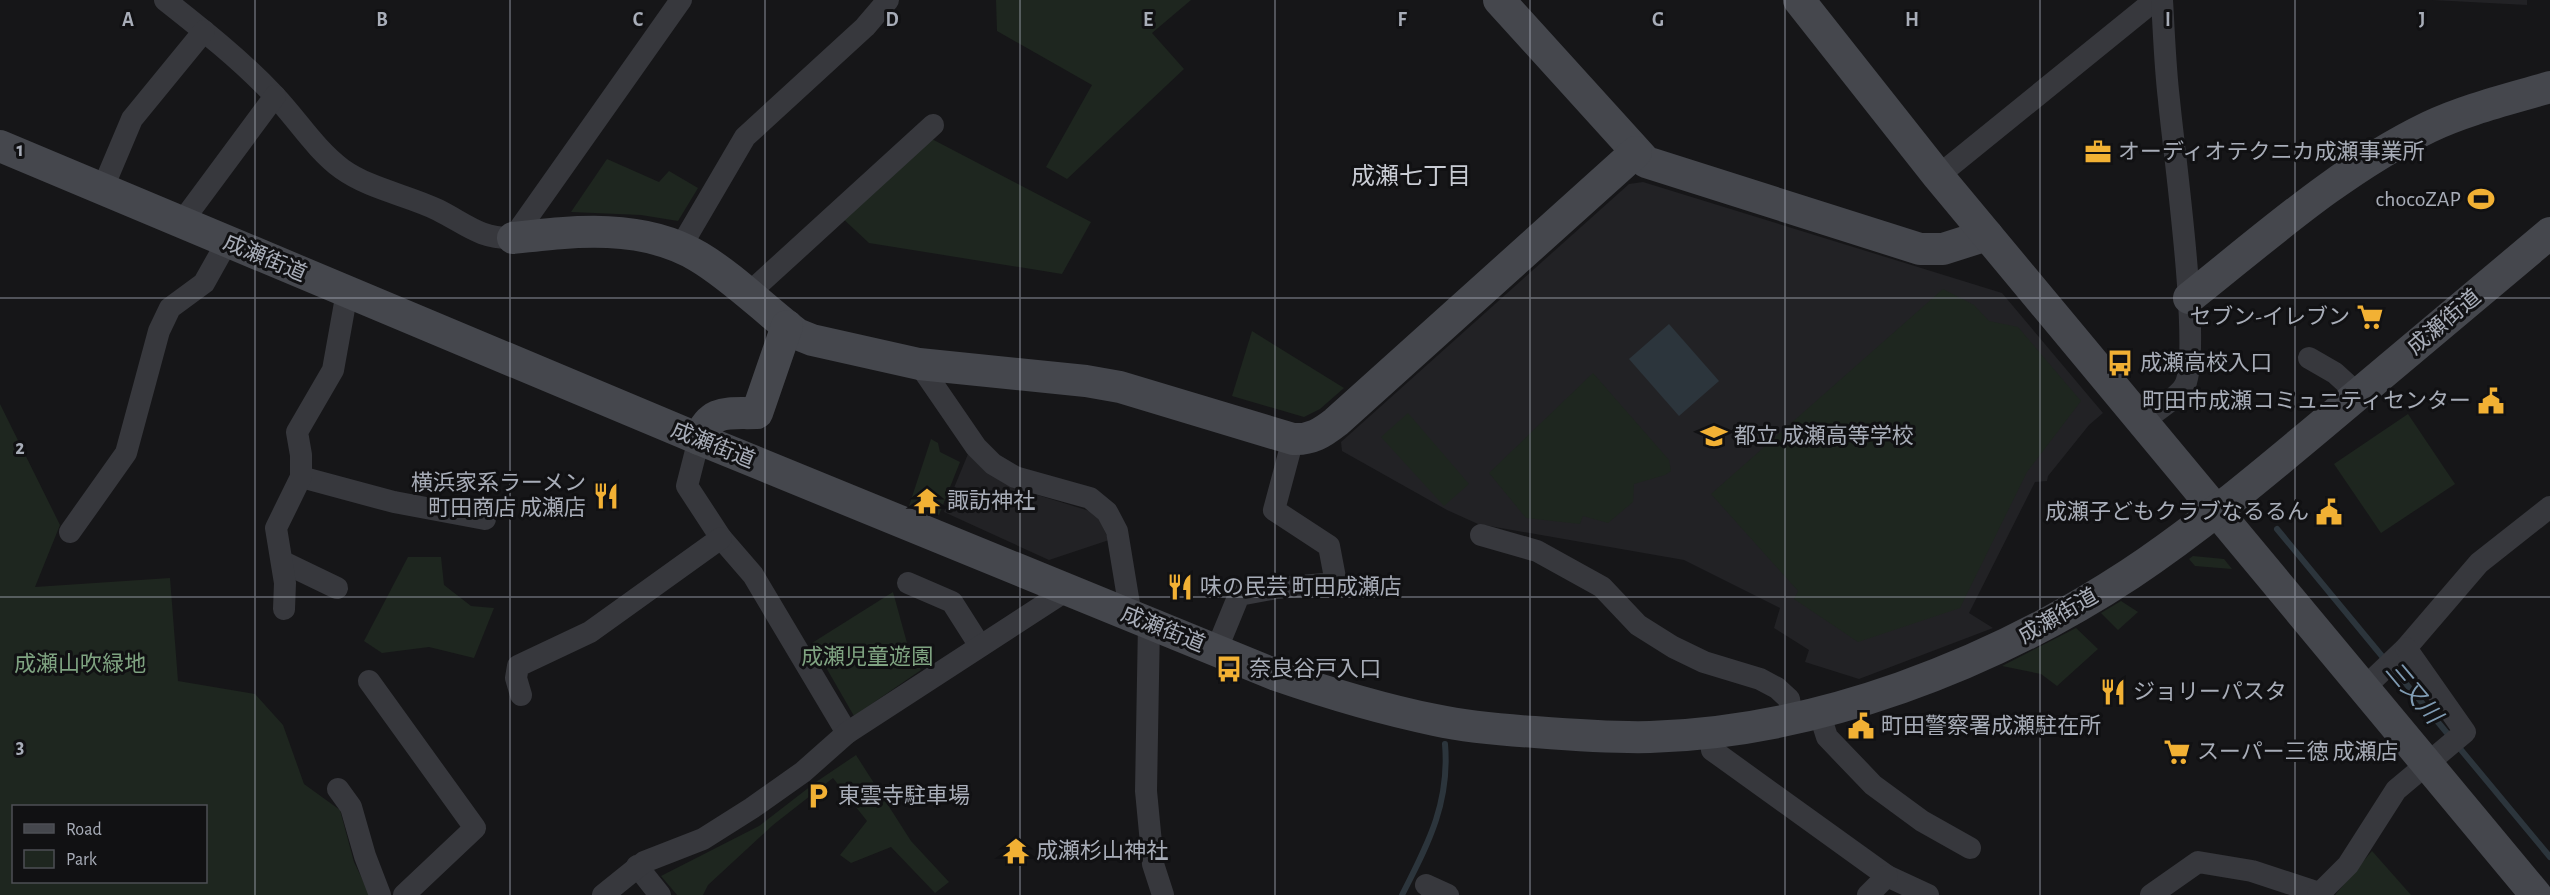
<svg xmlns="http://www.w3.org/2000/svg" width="2550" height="895" font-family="'Alegreya Sans','Noto Sans JP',sans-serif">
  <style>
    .built { fill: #222225 }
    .green { fill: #1e261f; fill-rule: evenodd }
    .water { fill: #2c353c }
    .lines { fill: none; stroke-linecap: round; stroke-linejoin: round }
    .stream { stroke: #2c353c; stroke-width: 6 }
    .street { stroke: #37383d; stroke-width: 22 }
    .secondary { stroke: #45474d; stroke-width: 32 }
    .grid { fill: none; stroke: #a8adb8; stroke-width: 1.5; stroke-opacity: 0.55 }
    .labels { text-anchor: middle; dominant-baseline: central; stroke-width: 6; stroke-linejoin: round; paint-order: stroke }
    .poi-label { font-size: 22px; fill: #a8adb8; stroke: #111113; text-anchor: start }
    .street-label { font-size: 22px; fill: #a8adb8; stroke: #111113 }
    .park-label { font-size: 22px; fill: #7fa381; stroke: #111113 }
    .neighbourhood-label { font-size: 24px; fill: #c9ccd4; stroke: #111113 }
    .water-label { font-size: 24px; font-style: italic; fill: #7f9bb3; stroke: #111113 }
    .grid-label { font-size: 20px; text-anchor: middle; font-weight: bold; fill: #a8adb8; stroke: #111113; stroke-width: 6; stroke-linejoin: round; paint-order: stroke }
  </style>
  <rect width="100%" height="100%" fill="#161618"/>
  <!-- built -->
  <g class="built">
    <polygon points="2432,0 2527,0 2527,5"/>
    <polygon points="1643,182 2002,293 2103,413 2089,425 2048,476 2047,481 2035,482 1969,613 1993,628 1859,679 1805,662 1809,650 1774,628 1780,608 1684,560 1478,524 1447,510 1342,451 1341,442 1629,184"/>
    <polygon points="968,454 1028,492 1096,513 1109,540 1049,560 944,512"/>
  </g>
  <!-- green -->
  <g class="green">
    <polygon points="996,0 1191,0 1152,33 1184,69 1067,179 1046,167 1092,85 997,31"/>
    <polygon points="928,137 1091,222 1062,274 869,243 840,216"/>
    <polygon points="607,159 659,182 669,171 698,188 678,221 641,215 571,212"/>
    <polygon points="1943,289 1974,305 1989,321 2018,327 2081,401 2027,472 1960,608 1858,642 1794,599 1798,591 1711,494"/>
    <polygon points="1252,331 1344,388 1320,409 1304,417 1232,396"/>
    <polygon points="1593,373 1669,460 1671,471 1665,475 1634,484 1633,502 1608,523 1583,516 1580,524 1526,518 1489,473"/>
    <path d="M0,404L60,525L35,587L170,578L178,681L255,694L283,725L304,784L340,810L354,862L370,895H0ZM14,806H206V882H14Z"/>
    <polygon points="1408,413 1469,484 1444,506 1381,437"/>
    <polygon points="2408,414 2455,484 2381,533 2334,464"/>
    <polygon points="931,439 938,443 940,452 960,462 939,515 909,506"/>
    <polygon points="2193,556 2224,559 2232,569 2195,566 2189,559"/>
    <polygon points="408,557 441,557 444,585 471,606 494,608 474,658 429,647 382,653 364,641"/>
    <polygon points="893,592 907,643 921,670 854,716 812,643"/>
    <polygon points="2121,601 2138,612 2118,630 2101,613"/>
    <polygon points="2076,628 2098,649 2057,686 2041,674 2002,666"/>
    <polygon points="856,755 911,841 949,882 935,893 891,847 851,863 840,855 867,821 833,778 773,825 708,885 703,895 677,895 661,876 759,826 816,782"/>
    <polygon points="2372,851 2411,895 2335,895"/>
  </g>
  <!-- water -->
  <polygon class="water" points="1669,324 1719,381 1679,416 1629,359"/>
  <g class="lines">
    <!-- stream -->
    <g class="stream">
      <polyline points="2277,529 2386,661"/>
      <polyline points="2393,668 2550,857"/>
      <path d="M1402,895C1428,844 1450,803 1445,744"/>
    </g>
    <!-- street -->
    <g class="street">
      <path d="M165,0C203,30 241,60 274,95C297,119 315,149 342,169C370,189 407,195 438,210C466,224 480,239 513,238L681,0"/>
      <polyline points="1938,176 2155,0"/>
      <polyline points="102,190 132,119 204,31"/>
      <polyline points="181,223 275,96"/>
      <polyline points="680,248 745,137 865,27 888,0"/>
      <polyline points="748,294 933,125"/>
      <polyline points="2309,358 2335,373 2358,394"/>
      <polyline points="919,364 976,447 993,464 1015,477 1090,498 1107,512 1117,531 1131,616"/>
      <path d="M2142,422C2153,413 2177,398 2184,387C2203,356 2173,146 2169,100C2165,67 2164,33 2162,0"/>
      <polyline points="699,439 687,486 721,538 753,575 847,733"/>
      <polyline points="301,477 394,502 485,519"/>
      <polyline points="70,532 126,453 159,331 170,308 204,283 227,242"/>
      <polyline points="1481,535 1537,551 1602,587 1638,625 1673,647 1704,662 1760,679 1777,688 1789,699 1792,718"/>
      <polyline points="283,562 337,588"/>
      <polyline points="908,583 952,602 980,646"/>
      <polyline points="284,609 285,583 276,528 301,477 301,455 297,432 333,370 347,292"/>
      <polyline points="1149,623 1146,791 1153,864 1163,895"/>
      <polyline points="1216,651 1239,595 1277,588 1336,583 1329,546 1274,510 1293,439"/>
      <polyline points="369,681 475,828 404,895"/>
      <polyline points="2364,688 2406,648 2479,563 2550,507"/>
      <polyline points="521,695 516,678 518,666 590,632 721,538"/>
      <polyline points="1819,712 1827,737 1873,785 1922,821 1970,848"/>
      <polyline points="1709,731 1712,750 1887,876 1928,895"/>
      <polyline points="338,789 351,807 365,856 380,895"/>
      <polyline points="637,866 660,895"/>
      <polyline points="1426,885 1448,895"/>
      <polyline points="603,895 644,862 703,839 752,808 803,772 847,733 1067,590"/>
      <polyline points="1868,895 1887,876"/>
      <polyline points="2151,895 2198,862 2252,871 2319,893"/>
      <polyline points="2318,895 2348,865 2396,790 2465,732 2406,648"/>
    </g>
    <!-- secondary -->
    <g class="secondary">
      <polyline points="1499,0 1646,162 1920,249 1943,249 1987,235"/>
      <polyline points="1799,0 1938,176 2536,895"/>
      <path d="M0,146L699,439L1276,675C1328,693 1381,709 1435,720C1468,727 1502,730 1535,732C1573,735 1612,738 1650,737C1818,732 1991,665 2130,574C2196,530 2257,479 2318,428C2395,363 2473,298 2550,233"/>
      <path d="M513,238C574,231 643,223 699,257C734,278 764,309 797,334L812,340L919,364L1086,381L1120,387L1293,439C1311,440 1322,433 1336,422L1636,152"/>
      <path d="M2189,298C2266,237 2340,170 2429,127C2467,109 2510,99 2550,87"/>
      <path d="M699,439C711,408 728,414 757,413L787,326"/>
    </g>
  </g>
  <!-- grid -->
  <path class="grid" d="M255,0V895M510,0V895M765,0V895M1020,0V895M1275,0V895M1530,0V895M1785,0V895M2040,0V895M2295,0V895M0,298H2550M0,597H2550"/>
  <!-- icons -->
  <defs>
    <g id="office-bare" transform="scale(2.07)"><path d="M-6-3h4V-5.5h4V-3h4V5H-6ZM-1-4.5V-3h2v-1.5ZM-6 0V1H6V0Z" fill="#f2b134" stroke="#111113" stroke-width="2.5" paint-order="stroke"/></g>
    <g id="stadium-bare" transform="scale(2.07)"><path d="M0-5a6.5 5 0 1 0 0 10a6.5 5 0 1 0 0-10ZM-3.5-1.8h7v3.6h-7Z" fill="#f2b134" stroke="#111113" stroke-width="2.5" paint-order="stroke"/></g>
    <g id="supermarket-bare" transform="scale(2.07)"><path d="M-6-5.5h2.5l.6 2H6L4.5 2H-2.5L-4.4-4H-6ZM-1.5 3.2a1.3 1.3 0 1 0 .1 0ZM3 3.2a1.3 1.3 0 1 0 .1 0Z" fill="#f2b134" stroke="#111113" stroke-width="2.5" paint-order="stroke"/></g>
    <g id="bus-bare" transform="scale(2.07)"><path d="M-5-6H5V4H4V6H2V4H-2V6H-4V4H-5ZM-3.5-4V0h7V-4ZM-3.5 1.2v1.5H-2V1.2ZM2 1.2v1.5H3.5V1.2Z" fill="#f2b134" stroke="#111113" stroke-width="2.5" paint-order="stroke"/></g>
    <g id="civic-bare" transform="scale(2.07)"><path d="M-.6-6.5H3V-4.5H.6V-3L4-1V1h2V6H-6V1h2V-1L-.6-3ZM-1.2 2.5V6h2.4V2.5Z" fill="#f2b134" stroke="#111113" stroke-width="2.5" paint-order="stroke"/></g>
    <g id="school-bare" transform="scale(2.07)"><path d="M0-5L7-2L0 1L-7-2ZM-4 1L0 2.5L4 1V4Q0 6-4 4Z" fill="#f2b134" stroke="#111113" stroke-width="2.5" paint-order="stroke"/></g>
    <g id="restaurant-bare" transform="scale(2.07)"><path d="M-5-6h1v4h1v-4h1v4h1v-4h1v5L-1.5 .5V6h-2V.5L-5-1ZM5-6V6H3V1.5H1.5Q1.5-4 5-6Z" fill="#f2b134" stroke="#111113" stroke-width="2.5" paint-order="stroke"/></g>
    <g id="temple-bare" transform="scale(2.07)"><path d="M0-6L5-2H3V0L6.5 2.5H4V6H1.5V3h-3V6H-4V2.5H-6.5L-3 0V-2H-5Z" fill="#f2b134" stroke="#111113" stroke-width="2.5" paint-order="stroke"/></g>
    <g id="parking-bare" transform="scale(2.07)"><path d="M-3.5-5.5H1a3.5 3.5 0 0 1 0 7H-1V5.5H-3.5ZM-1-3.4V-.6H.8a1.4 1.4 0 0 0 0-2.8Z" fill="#f2b134" stroke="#111113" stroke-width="2.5" paint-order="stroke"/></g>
  </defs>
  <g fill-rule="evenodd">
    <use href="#office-bare" x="2098" y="152"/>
    <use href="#stadium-bare" x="2481" y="199"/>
    <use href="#supermarket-bare" x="2370" y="317"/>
    <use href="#bus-bare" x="2120" y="363"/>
    <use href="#civic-bare" x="2491" y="401"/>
    <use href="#school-bare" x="1714" y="436"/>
    <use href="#restaurant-bare" x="606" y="496"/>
    <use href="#temple-bare" x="927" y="501"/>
    <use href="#civic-bare" x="2329" y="512"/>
    <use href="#restaurant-bare" x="1180" y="587"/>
    <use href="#bus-bare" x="1229" y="669"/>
    <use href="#restaurant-bare" x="2113" y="692"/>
    <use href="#civic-bare" x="1861" y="726"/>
    <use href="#supermarket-bare" x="2177" y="752"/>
    <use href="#parking-bare" x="818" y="796"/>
    <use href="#temple-bare" x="1016" y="851"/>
  </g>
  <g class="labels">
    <!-- poi labels -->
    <g class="poi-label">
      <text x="2118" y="152">オーディオテクニカ成瀬事業所</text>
      <text x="2461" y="199" text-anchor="end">chocoZAP</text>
      <text x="2350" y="317" text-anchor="end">セブン-イレブン</text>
      <text x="2140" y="363">成瀬高校入口</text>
      <text x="2471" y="401" text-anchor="end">町田市成瀬コミュニティセンター</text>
      <text x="1734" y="436">都立 成瀬高等学校</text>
      <text x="586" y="483" text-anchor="end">横浜家系ラーメン<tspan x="586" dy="25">町田商店 成瀬店</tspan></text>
      <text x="947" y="501">諏訪神社</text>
      <text x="2309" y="512" text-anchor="end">成瀬子どもクラブなるるん</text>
      <text x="1200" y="587">味の民芸 町田成瀬店</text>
      <text x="1249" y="669">奈良谷戸入口</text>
      <text x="2133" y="692">ジョリーパスタ</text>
      <text x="1881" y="726">町田警察署成瀬駐在所</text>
      <text x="2197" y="752">スーパー三徳 成瀬店</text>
      <text x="838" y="796">東雲寺駐車場</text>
      <text x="1036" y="851">成瀬杉山神社</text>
    </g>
    <!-- street labels -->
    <g class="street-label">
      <text transform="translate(265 258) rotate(23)">成瀬街道</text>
      <text transform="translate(2444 322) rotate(-40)">成瀬街道</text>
      <text transform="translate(713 445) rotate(22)">成瀬街道</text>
      <text transform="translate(2058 616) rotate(-30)">成瀬街道</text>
      <text transform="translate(1163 629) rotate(22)">成瀬街道</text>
    </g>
    <!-- park labels -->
    <g class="park-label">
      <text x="867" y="657">成瀬児童遊園</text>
      <text x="80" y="664">成瀬山吹緑地</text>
    </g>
    <!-- neighbourhood labels -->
    <g class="neighbourhood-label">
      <text x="1411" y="177">成瀬七丁目</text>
    </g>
    <!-- water labels -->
    <g class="water-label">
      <text transform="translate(2413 693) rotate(50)">三又川</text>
    </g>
  </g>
  <g class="grid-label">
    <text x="128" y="26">A</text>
    <text x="382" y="26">B</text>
    <text x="638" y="26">C</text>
    <text x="892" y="26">D</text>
    <text x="1148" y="26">E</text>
    <text x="1402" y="26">F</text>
    <text x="1658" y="26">G</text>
    <text x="1912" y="26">H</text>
    <text x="2168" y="26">I</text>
    <text x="2422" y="26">J</text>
    <text x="20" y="156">1</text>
    <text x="20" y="454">2</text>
    <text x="20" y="753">3</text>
  </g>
  <!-- legend -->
  <rect x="12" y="805" width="195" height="78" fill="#111113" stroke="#4d4f55" stroke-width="1.5"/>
  <rect x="24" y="824" width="30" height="9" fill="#45474d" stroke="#4d4f55" stroke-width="1.5"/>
  <text x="66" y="835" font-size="18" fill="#a8adb8">Road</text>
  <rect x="24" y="850" width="30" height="18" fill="#1e261f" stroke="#4d4f55" stroke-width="1.5"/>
  <text x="66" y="865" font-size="18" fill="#a8adb8">Park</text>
</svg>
